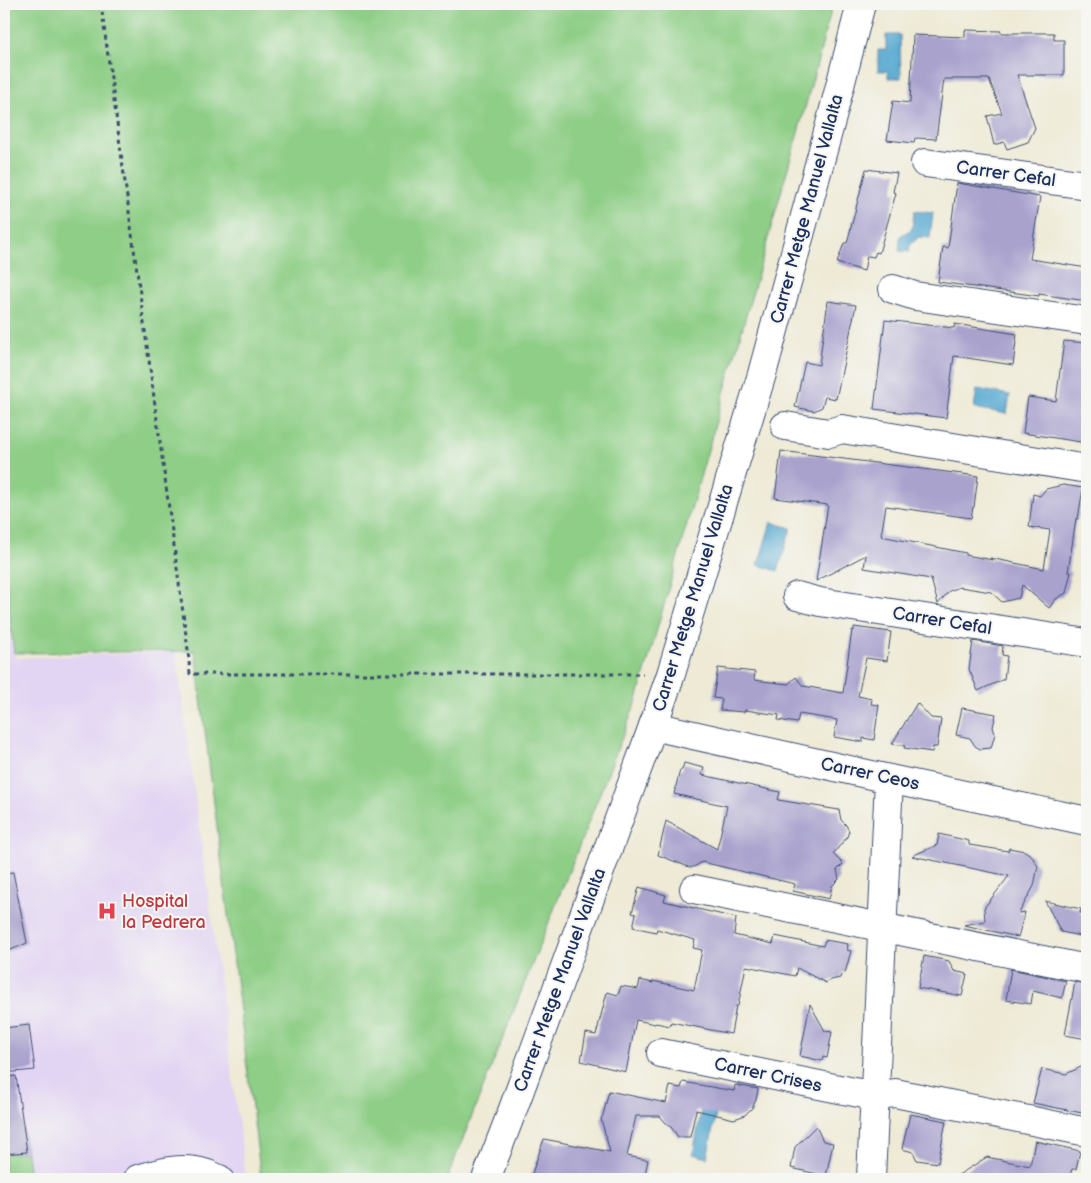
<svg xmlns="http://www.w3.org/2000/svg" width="1091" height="1183" font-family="'Balsamiq Sans',sans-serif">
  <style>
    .built { fill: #e2d4f3 }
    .green { fill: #8ece86; stroke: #547e72 }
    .water { fill: #55a8d0; stroke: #386c97 }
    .building { fill: #a8a2cd }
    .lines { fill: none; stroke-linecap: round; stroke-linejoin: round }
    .minor-casing { stroke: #3b4b70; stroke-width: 30 }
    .path { stroke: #3b4b70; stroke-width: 3; stroke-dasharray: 4 4; stroke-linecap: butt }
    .minor { stroke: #fff; stroke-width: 28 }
    .labels { text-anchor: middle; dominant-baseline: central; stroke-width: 4; stroke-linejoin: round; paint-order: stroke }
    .street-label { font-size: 18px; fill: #1b2f5e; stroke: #f6f6f2 }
    .health-label { font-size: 18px; fill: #be3a42; stroke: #f6f6f2; text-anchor: start }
  </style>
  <rect width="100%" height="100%" fill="#f6f6f2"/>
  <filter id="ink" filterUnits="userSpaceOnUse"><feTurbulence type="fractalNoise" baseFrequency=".02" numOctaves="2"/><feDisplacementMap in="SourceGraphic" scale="10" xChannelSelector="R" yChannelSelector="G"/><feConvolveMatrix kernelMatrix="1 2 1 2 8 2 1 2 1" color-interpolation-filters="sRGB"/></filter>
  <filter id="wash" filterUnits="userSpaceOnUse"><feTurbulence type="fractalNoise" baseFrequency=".0096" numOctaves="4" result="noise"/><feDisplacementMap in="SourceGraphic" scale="20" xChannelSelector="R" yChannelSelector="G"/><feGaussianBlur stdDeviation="1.12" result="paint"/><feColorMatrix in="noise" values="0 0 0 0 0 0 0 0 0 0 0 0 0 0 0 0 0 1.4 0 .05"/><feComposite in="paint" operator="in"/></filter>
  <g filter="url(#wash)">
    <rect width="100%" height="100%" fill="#eeead5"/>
    <!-- built -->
    <polygon class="built" points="4,572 14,653 17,658 176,652 246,1179 4,1179"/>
    <!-- green -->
    <g class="green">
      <polygon points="4,4 833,4 805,108 637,700 447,1179 261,1179 195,651 14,653 4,561"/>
      <polygon points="27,1152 30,1179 8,1179 4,1173 4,1154"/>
    </g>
    <!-- water -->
    <g class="water">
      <polygon points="886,35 900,35 901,78 888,78 888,71 878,71 878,50 886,50"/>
      <polygon points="914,211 933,213 930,238 919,237 910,245 909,252 899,251 900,236 912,229"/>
      <polygon points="977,389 1010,395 1007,414 974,408"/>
      <polygon points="771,522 791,528 778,571 758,565"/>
      <polygon points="704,1096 719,1100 707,1158 693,1154"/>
    </g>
    <g id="blocks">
      <!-- building -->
      <g class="building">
        <polygon points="965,30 1001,31 1001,33 1054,33 1054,40 1064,40 1064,75 1017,75 1035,128 1028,142 1007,149 1004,142 994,145 987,116 1002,113 989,79 944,79 936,139 915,138 914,143 887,140 893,101 910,103 913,35 965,37"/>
        <polygon points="866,169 897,173 893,192 896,193 879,253 876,252 874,257 867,256 864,271 837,263 844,243 847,243"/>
        <polygon points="957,183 1040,197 1030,259 1087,268 1087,301 1039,294 1039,296 938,282 943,247 948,248"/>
        <polygon points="828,301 856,305 836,399 825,397 822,407 814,411 795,407 805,362 819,365"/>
        <polygon points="885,320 954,328 955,324 1017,334 1013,365 954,356 946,418 874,409"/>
        <polygon points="1064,341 1087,343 1087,443 1023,433 1028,397 1056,401"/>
        <polygon points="781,451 978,476 974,507 973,507 971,518 886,506 881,536 966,553 966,555 993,560 990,558 1044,569 1050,530 1029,527 1033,494 1040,496 1046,489 1063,485 1083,488 1078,519 1076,519 1068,572 1071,572 1066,593 1056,599 1049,608 1022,585 1019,598 1002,602 991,592 960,587 949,591 938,604 931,579 864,568 866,555 816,581 828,505 775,498"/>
        <polygon points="854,627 891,632 887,661 866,658 858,696 872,699 871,704 879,705 874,740 863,738 863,742 834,737 837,720 799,714 797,723 778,720 779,715 745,710 744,712 720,710 722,699 713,698 718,668 755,672 754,680 788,684 796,677 803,686 843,693 852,630 854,631"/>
        <polygon points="973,641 1003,646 1002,655 1007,656 1004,679 978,691 969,669"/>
        <polygon points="917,703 931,718 941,719 937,747 933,747 932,752 904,748 905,746 892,744"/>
        <polygon points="962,708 996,714 993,727 995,734 991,748 980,749 975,746 970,738 956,735"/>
        <polygon points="684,763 704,768 702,775 780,792 778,800 839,810 841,820 846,825 849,831 847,837 833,854 843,864 837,870 839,879 832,886 829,899 793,891 795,884 702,862 694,867 689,867 658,855 666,821 717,849 727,806 674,794 680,770 682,770"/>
        <polygon points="939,834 969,841 969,845 1008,851 1009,848 1025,851 1032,856 1035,862 1038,866 1034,886 1019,913 1025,912 1018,937 964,925 985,921 984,908 1009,876 912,856 937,845"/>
        <polygon points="13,872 27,943 4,953 4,873"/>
        <polygon points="639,887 666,895 664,901 736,918 734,935 773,944 775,936 823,946 825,940 848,944 847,950 851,951 845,973 842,972 840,978 831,980 826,983 797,968 795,976 746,966 738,1006 736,1006 731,1034 671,1022 670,1026 656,1023 655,1024 636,1020 626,1072 581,1061 586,1033 596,1035 607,992 618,995 621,986 638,989 640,980 653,983 653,981 694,990 702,950 693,948 695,940 657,929 656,932 633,927 636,914 632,913"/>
        <polygon points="1045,901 1081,909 1080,913 1087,914 1087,926 1085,937 1061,932"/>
        <polygon points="924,956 949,961 954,971 967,974 962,996 918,988"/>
        <polygon points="1011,969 1066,981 1062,998 1033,991 1031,1004 1006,1000"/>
        <polygon points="1075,982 1087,984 1087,1039 1065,1035"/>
        <polygon points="810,1004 825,1031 832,1032 827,1058 823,1057 822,1061 800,1056"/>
        <polygon points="29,1025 35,1070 4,1073 4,1028"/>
        <polygon points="1085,1065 1085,1089 1087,1089 1087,1114 1033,1103 1042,1069 1066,1074"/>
        <polygon points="16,1076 27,1152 4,1154 4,1077"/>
        <polygon points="683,1082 734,1091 735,1085 758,1089 756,1100 752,1108 745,1115 740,1117 734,1119 696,1110 690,1137 678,1137 671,1127 665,1122 660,1116 636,1116 627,1156 648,1160 644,1179 530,1179 544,1139 610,1152 601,1119 603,1115 609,1091 666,1103 670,1086 681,1088"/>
        <polygon points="910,1114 946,1121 938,1163 917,1160 913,1152 902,1149"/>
        <polygon points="816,1126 823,1141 833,1143 826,1176 791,1168 795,1147"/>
        <polygon points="1035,1141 1080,1151 1076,1169 1072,1169 1069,1179 952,1179 987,1157 1030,1166"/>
      </g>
    </g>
  </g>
  <g filter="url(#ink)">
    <use href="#blocks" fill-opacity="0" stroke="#3b4b70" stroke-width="1"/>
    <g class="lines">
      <!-- minor casing -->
      <g class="minor-casing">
        <g id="minor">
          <polyline points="925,163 1087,185"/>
          <polyline points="893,289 915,296 1087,321"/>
          <polyline points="785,426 829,433 842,429 1087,469"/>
          <polyline points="797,596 820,602 1087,643"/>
          <polyline points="653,726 889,779 1087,821"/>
          <polyline points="694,889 1087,969"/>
          <polyline points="661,1053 874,1096 895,1093 1087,1132"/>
          <path d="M138,1179C159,1173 182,1166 204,1173C209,1174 214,1177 219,1179"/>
          <polyline points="486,1179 513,1109 653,726 671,674 762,374 832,117 861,4"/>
          <polyline points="871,1179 889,779"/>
        </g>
      </g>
      <!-- path -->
      <polyline class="path" points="101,4 188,650 190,674 643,674"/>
      <!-- minor -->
      <use href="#minor" class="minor"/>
    </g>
  </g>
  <!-- icons -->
  <defs>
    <g id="hospital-bare" transform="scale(1.5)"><path d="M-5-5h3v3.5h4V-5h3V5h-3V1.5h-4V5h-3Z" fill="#e0444e" stroke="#f6f6f2" stroke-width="2.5" paint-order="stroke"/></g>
  </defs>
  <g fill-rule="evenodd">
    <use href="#hospital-bare" x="107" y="911"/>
  </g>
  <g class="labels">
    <!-- street labels -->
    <g class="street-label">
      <text transform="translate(1006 174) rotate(8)">Carrer Cefal</text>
      <text transform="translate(807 209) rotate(-75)">Carrer Metge Manuel Vallalta</text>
      <text transform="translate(693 598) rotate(-73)">Carrer Metge Manuel Vallalta</text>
      <text transform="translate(942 621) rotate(9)">Carrer Cefal</text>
      <text transform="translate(870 774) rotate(12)">Carrer Ceos</text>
      <text transform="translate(560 980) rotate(-70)">Carrer Metge Manuel Vallalta</text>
      <text transform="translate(768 1075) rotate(12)">Carrer Crises</text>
    </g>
    <!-- health labels -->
    <g class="health-label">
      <text x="122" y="901">Hospital<tspan x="122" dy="21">la Pedrera</tspan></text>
    </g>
  </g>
  <!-- margin -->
  <rect width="1091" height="1183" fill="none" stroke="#f6f6f2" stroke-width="20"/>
</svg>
